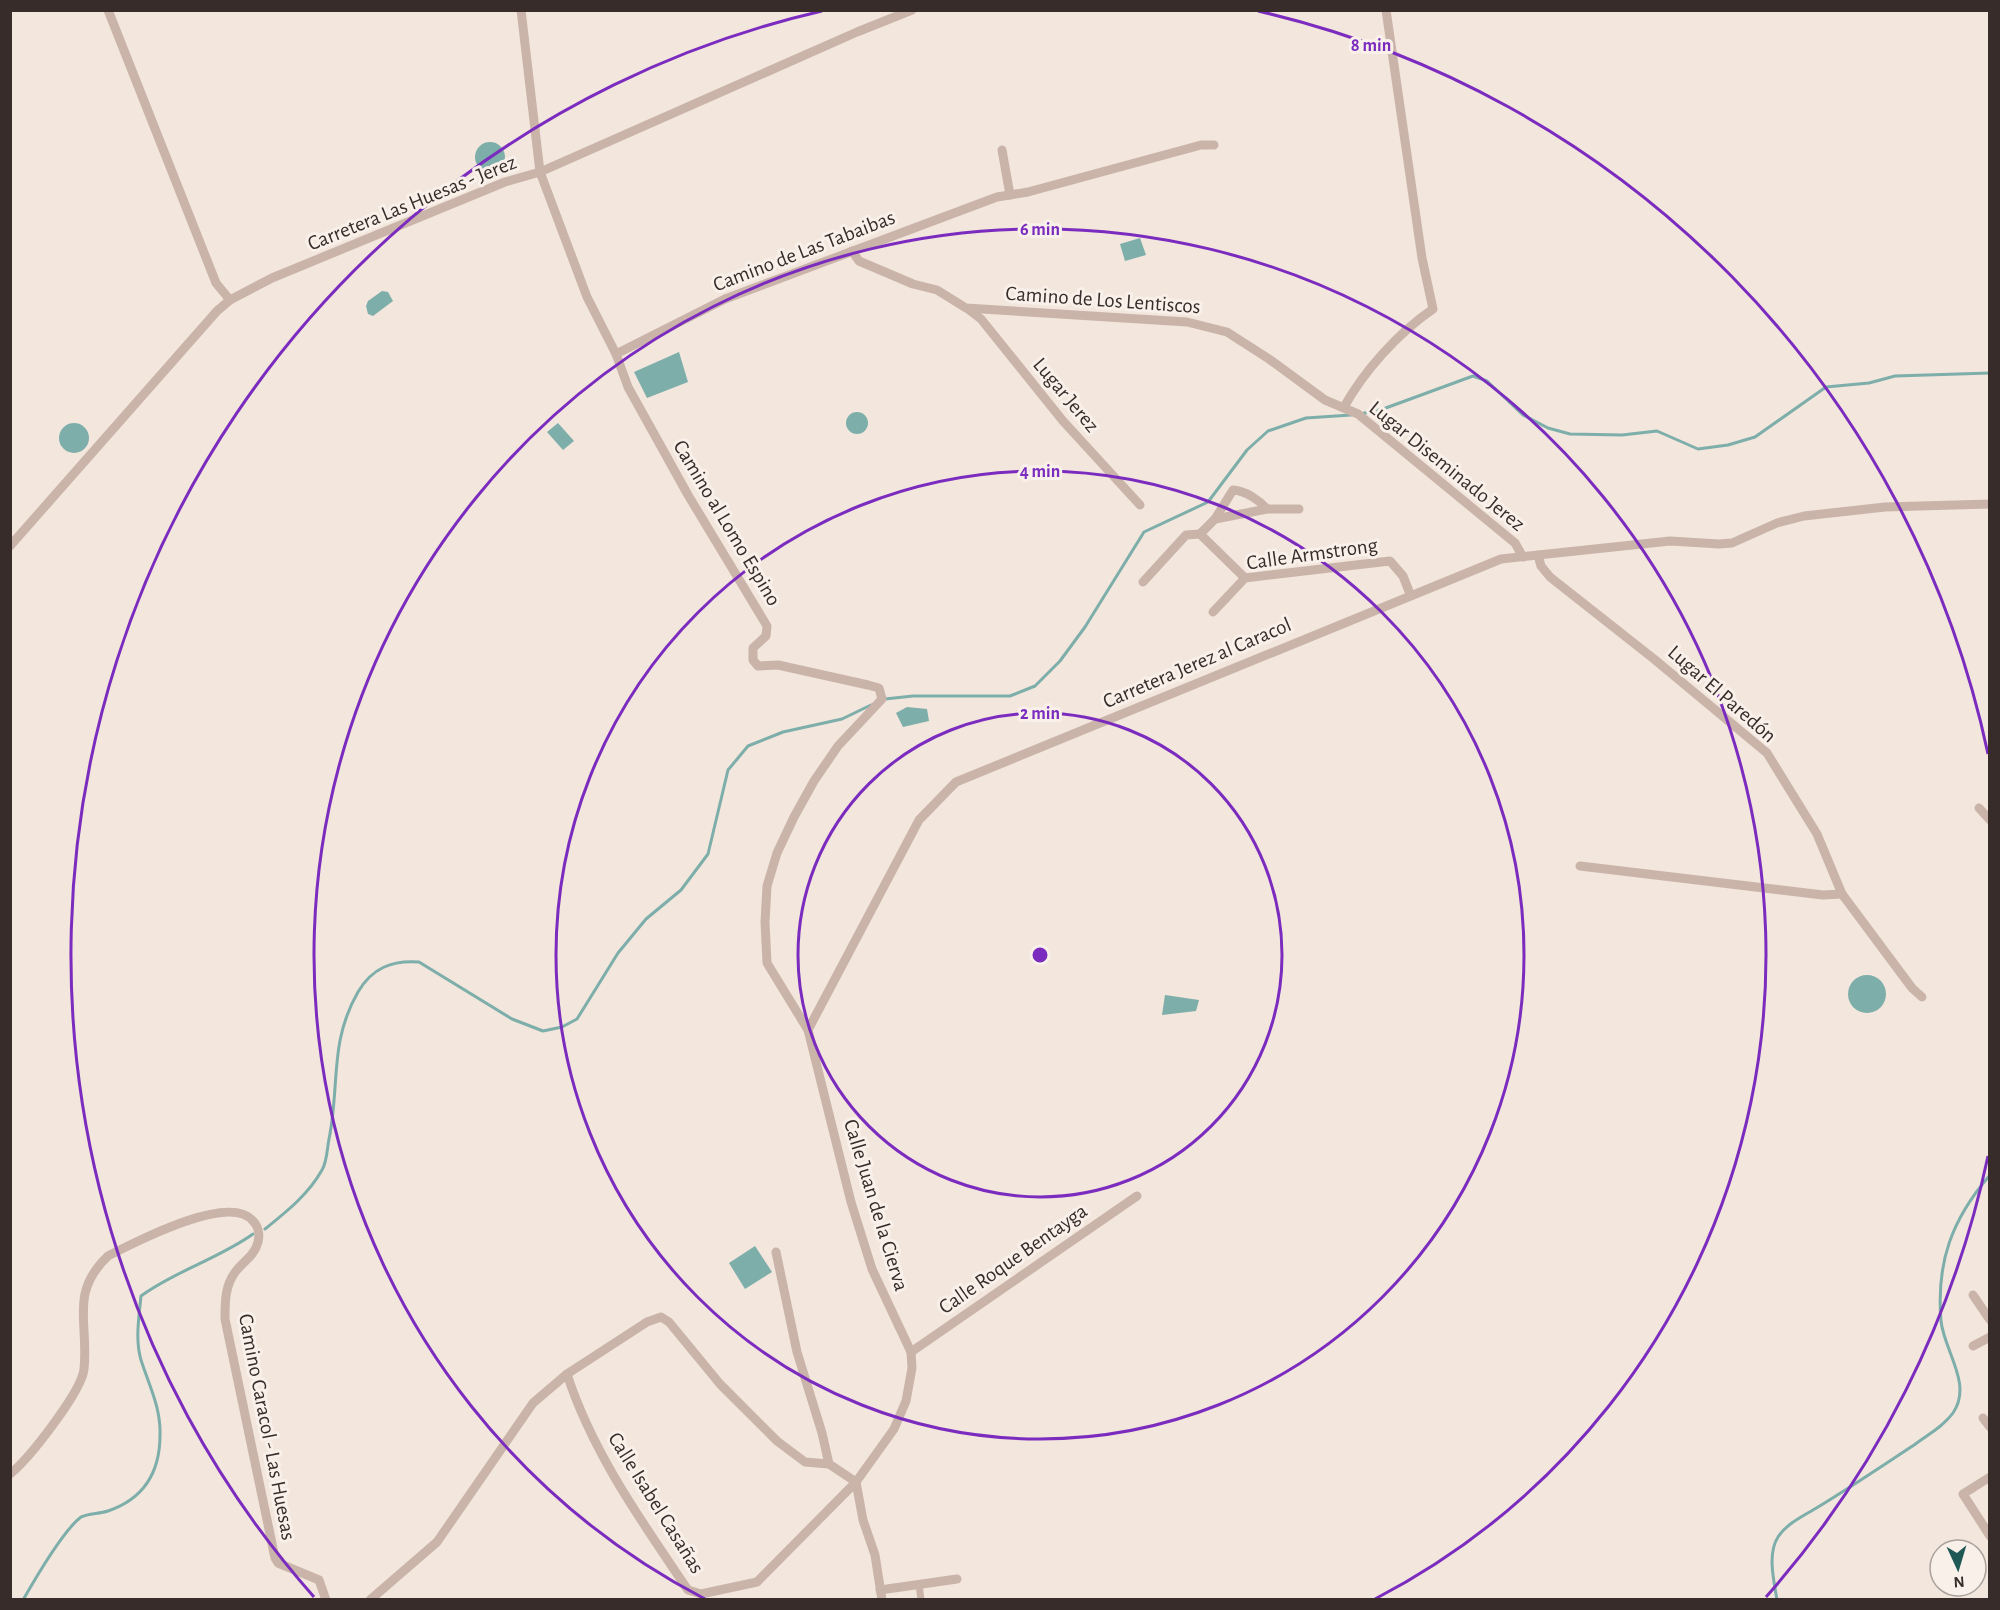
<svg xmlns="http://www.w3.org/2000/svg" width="2000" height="1610" font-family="'Alegreya Sans',sans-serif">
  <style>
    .water { fill: #7daeaa }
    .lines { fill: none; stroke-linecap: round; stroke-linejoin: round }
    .stream { stroke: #7daeaa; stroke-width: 3 }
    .pedestrian { stroke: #cab4a9; stroke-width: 7 }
    .minor { stroke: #cab4a9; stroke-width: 9 }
    .ring { fill: none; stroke: #7b2cbf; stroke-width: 3 }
    .labels { text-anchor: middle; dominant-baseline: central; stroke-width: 6; stroke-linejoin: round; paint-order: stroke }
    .street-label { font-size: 21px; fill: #372c29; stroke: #f9f0ea }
    .centre { fill: #7b2cbf; stroke: #f9f0ea; stroke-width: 3 }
    .ring-label { font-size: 18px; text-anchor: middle; font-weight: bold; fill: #7b2cbf; stroke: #f9f0ea; stroke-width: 6; stroke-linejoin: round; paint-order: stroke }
  </style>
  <rect width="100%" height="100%" fill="#f2e6dd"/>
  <!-- water -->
  <g class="water">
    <circle cx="490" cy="157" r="15"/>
    <polygon points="1140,238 1146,255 1125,261 1120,244"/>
    <polygon points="382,291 388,292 393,301 373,316 368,314 366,306 368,301"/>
    <polygon points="679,352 688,382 647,398 634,372"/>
    <circle cx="857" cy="423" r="11"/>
    <polygon points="558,423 574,441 563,450 547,432"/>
    <circle cx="74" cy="438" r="15"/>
    <polygon points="907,707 927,709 929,721 903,727 896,713"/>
    <circle cx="1867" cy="994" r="19"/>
    <polygon points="1165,995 1199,1000 1196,1011 1162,1015"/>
    <polygon points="755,1246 772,1272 745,1289 729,1263"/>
  </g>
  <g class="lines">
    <!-- stream -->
    <g class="stream">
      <polyline points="1360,414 1383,409 1473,376 1487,381 1523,415 1548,428 1570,434 1622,435 1657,431 1698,449 1728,445 1755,437 1826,387 1869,383 1895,376 1990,373"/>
      <polyline points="885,699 913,696 1010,696 1035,686 1060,661 1085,627 1144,532 1208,502 1247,450 1268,431 1306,418 1351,415"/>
      <path d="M265,1229C286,1212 308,1195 322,1170C327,1162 327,1149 329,1139C340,1086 329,1042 358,992C372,968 392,960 419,962L512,1019L543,1031L562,1027L577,1019L618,953L646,919L681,890L708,854L728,770L748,746L783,732L842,719L871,705"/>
      <path d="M23,1600C35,1579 64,1530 81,1517C88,1513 99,1514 108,1511C143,1499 160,1473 160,1435C161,1408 149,1385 141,1360C135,1340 139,1317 141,1296C175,1271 218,1259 253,1234"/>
      <path d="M1777,1600C1774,1581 1767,1554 1778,1537C1787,1523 1805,1515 1818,1507C1851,1487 1882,1466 1914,1445C1927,1435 1943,1427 1953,1413C1973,1384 1944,1351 1941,1321C1936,1262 1952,1219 1990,1175"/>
    </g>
    <!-- pedestrian -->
    <polyline class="pedestrian" points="919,1584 921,1600"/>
    <!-- minor -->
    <g class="minor">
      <polyline points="108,10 216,283 230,300"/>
      <path d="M521,10L540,172L587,297L616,354L628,387L688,495L767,626L766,636L753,648V660L758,666L778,665L868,685L879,688L882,699L838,746L814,781L794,817L777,853L767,886L765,922L767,963L808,1030L851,1202L872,1269L911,1352L912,1368L906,1401L894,1429L856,1482L757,1582L701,1594L688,1590C642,1522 592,1452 567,1374"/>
      <polyline points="1002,150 1010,195"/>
      <polyline points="852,251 859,261 913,284 937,290 966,308 1187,322 1227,332 1269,359 1325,400 1358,414 1515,543 1523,557"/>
      <polyline points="968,309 981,319 1063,421 1140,505"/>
      <polyline points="616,354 725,299 997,197 1028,192 1201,145 1214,145"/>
      <path d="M1344,407C1364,371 1398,333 1433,309L1422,258L1386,10"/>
      <polyline points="1215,519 1267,509 1299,509"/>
      <path d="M1200,534L1215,519L1233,490C1246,491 1259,500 1267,509"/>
      <polyline points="10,546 217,311 230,300 272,278 505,182 540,172 857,32 912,10"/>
      <polyline points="1538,555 1541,566 1550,577 1654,659 1767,753 1817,834 1842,894 1912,988 1922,997"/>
      <polyline points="1143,582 1186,535 1200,534 1245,578"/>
      <polyline points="1213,612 1245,578 1390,561 1403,576 1410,594"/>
      <polyline points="1979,808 1990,820"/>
      <polyline points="1580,866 1823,895 1842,894"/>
      <polyline points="808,1030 919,820 956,782 1501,559 1670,541 1719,544 1732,543 1777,523 1804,516 1885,507 1990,504"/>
      <polyline points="776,1252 797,1352 822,1433 829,1464"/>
      <polyline points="1973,1295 1990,1320"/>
      <polyline points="1973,1346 1990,1337"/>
      <polyline points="911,1352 1137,1196"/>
      <polyline points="1983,1418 1990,1427"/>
      <path d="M10,1474C29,1459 82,1391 84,1369C89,1323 69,1293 108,1256C134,1243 229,1192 253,1221C258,1226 260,1234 258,1242C255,1255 244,1261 236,1271C225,1285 225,1301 225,1319L275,1558L278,1563L319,1580L326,1600"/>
      <polyline points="1990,1477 1963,1494 1990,1536"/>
      <polyline points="880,1590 957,1579"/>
      <polyline points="370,1600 437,1542 533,1403 567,1374 647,1322 661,1317 669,1322 720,1384 777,1441 805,1462 829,1464 856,1482 863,1520 875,1555 882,1600"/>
    </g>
  </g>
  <!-- distance rings -->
  <g class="ring">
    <circle cx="1040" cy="955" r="242"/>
    <circle cx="1040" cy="955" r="484"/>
    <path d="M705 1599A726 726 0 1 1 1375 1599"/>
    <path d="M1988 1156A969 969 0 0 1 1766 1597M314 1597A969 969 0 0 1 822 11M1258 11A969 969 0 0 1 1988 754"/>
  </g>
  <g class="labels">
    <!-- street labels -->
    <g class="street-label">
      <text transform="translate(412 203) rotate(-22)">Carretera Las Huesas - Jerez</text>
      <text transform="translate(804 251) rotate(-21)">Camino de Las Tabaibas</text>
      <text transform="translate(1103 300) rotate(4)">Camino de Los Lentiscos</text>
      <text transform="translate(1066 395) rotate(50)">Lugar Jerez</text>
      <text transform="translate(1447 466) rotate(39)">Lugar Diseminado Jerez</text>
      <text transform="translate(727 523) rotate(59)">Camino al Lomo Espino</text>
      <text transform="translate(1312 554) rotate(-8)">Calle Armstrong</text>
      <text transform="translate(1197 663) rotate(-23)">Carretera Jerez al Caracol</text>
      <text transform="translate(1722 694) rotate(41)">Lugar El Paredón</text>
      <text transform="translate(876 1205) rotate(73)">Calle Juan de la Cierva</text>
      <text transform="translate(1013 1259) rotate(-35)">Calle Roque Bentayga</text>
      <text transform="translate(267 1427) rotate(79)">Camino Caracol - Las Huesas</text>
      <text transform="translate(656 1503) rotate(58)">Calle Isabel Casañas</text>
    </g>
  </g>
  <circle cx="1040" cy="955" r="9" class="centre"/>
  <g class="ring-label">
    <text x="1371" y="51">8 min</text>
    <text x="1040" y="235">6 min</text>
    <text x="1040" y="477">4 min</text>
    <text x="1040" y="719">2 min</text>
  </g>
  <!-- border -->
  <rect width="2000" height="1610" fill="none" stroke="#372c29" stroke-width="24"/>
  <!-- north arrow -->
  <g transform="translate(1958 1568) rotate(176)"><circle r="28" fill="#f9f0ea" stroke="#aba29d" stroke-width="1.5"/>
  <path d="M0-4.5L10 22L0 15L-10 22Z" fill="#1f5855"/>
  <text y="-9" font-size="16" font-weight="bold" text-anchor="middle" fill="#372c29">N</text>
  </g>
</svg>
